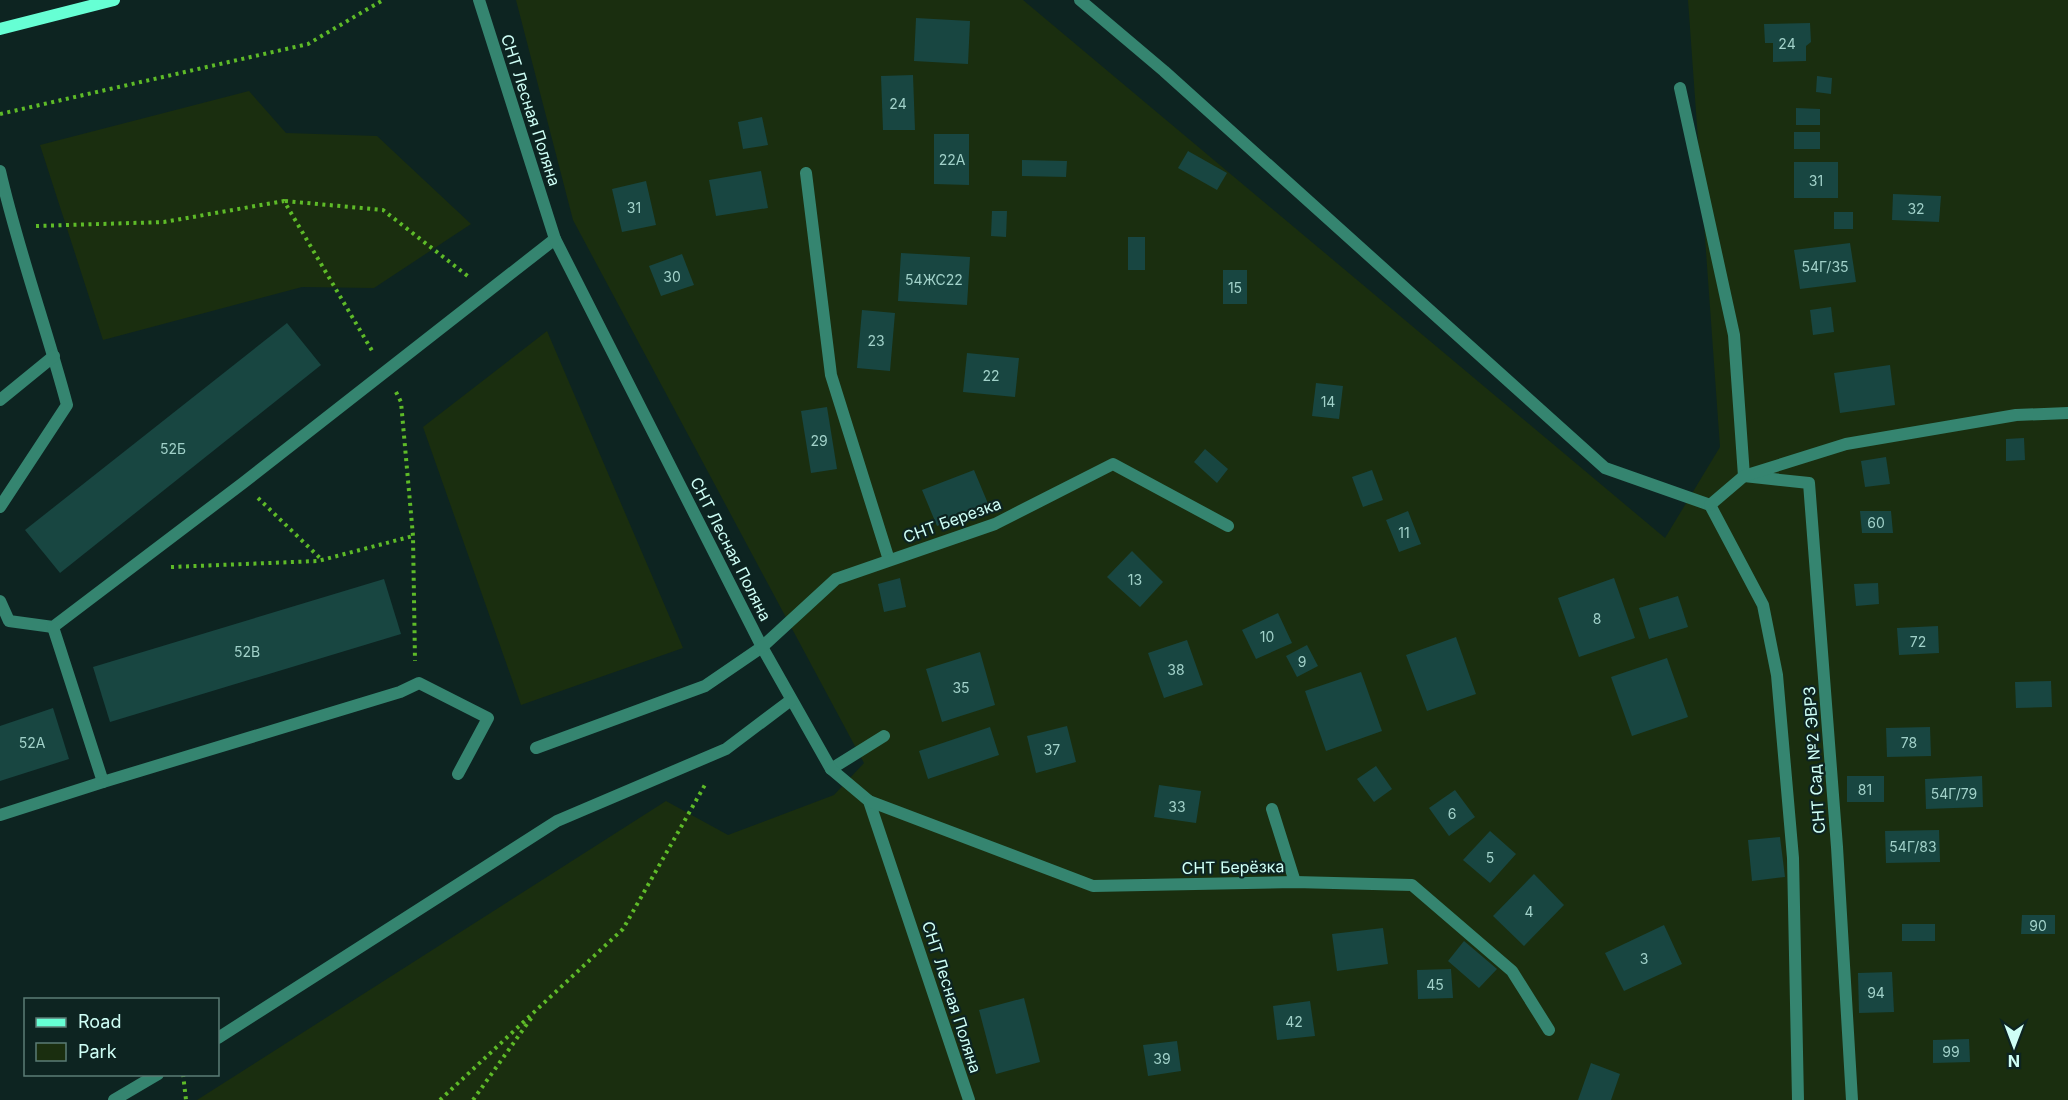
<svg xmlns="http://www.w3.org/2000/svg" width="2068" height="1100" font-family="Inter,sans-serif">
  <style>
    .green { fill: #1a2e0f }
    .building { fill: #184641 }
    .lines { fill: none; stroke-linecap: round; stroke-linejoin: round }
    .path { stroke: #5ebb28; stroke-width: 4; stroke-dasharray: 3 4.5; stroke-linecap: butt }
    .service { stroke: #358570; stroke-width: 12 }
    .minor { stroke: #358570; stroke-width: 12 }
    .secondary { stroke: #66ffd4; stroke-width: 12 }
    .labels { text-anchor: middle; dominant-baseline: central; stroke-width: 4.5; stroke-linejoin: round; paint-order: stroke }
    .number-label { font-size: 14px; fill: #a1d1c9 }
    .street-label { font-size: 16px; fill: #cffff6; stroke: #0d2421 }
  </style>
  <rect width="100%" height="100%" fill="#0d2421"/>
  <!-- green -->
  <g class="green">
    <polygon points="516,0 1023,0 1665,538 1720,447 1688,0 2068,0 2068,1100 197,1100 666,801 728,835 834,795 864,763 573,220"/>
    <polygon points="249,91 286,133 377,136 471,224 374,288 302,287 103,340 40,145"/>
    <polygon points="547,331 683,648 521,705 423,427"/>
  </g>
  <!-- building -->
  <g class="building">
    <polygon points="916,18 970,21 968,64 914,61"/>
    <polygon points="1810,23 1811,42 1806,46 1806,61 1773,62 1773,43 1765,43 1764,24"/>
    <polygon points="913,75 915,130 883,130 881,76"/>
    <polygon points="1817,76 1832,78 1831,94 1816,92"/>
    <polygon points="1796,108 1820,109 1820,125 1796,125"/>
    <polygon points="762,117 768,145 743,149 738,122"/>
    <rect x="1794" y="132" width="26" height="17"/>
    <polygon points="934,134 969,134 969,185 934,184"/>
    <polygon points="1188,151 1227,173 1217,190 1178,168"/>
    <polygon points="1022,160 1067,161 1066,177 1022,176"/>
    <rect x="1794" y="162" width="44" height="36"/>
    <polygon points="761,171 768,208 716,216 709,180"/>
    <polygon points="646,181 656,225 622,232 612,189"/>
    <polygon points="1893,194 1941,196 1939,222 1892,220"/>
    <polygon points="992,211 1007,211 1006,237 991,236"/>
    <rect x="1834" y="212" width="19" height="17"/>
    <rect x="1128" y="237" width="17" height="33"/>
    <polygon points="1850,243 1856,282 1800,289 1794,250"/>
    <polygon points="901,253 970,257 967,305 898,301"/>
    <polygon points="682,254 694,285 661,296 649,266"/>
    <rect x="1223" y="270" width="24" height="34"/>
    <polygon points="1831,307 1834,332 1813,335 1810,310"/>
    <polygon points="862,310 895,313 890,371 857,368"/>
    <polygon points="287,323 321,365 60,573 25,530"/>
    <polygon points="967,353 1019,358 1015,397 963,392"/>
    <polygon points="1890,365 1895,405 1840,413 1834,373"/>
    <polygon points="1316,383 1343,386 1339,419 1312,416"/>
    <polygon points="827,407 837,469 811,473 801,411"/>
    <polygon points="2024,438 2025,460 2006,461 2006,439"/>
    <polygon points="1205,449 1228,469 1217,483 1194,462"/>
    <polygon points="1886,457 1890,484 1865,487 1861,461"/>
    <polygon points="974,470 989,506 937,526 922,490"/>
    <polygon points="1372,470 1383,500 1363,507 1352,477"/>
    <polygon points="1408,511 1421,544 1399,552 1386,520"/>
    <polygon points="1860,511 1891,511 1893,533 1862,533"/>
    <polygon points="1132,551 1163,582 1140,607 1107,577"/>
    <polygon points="900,578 906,607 884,612 878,584"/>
    <polygon points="1614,578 1635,638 1579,657 1558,598"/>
    <polygon points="384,579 401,634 110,722 93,667"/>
    <polygon points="1878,583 1879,604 1856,606 1854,584"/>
    <polygon points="1678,596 1688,627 1649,639 1639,608"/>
    <polygon points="1278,613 1292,643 1256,659 1242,630"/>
    <polygon points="1938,626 1939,653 1899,655 1897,628"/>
    <polygon points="1456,637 1476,694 1427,711 1406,655"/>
    <polygon points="1187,640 1203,685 1164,698 1148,653"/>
    <polygon points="1307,645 1318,666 1297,677 1286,656"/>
    <polygon points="980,652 995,705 942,722 926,669"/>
    <polygon points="1667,658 1688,717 1632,736 1611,677"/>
    <polygon points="1361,672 1382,731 1326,751 1305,691"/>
    <polygon points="2051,681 2052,707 2016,708 2015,682"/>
    <polygon points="53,708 69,759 0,781 0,726"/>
    <polygon points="1067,726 1076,762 1036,773 1027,736"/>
    <polygon points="990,727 999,755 928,779 919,751"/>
    <polygon points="1930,727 1931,756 1887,757 1886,728"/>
    <polygon points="1376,766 1392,789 1374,802 1357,779"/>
    <rect x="1847" y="776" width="37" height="26"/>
    <polygon points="1982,776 1983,807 1926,809 1925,779"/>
    <polygon points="1159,785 1201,791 1196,823 1154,817"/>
    <polygon points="1455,790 1475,817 1449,836 1429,808"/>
    <polygon points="1939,830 1940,862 1886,863 1885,831"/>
    <polygon points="1490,831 1516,854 1490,883 1463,860"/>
    <polygon points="1780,837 1785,877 1752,881 1748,840"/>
    <polygon points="1534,874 1564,905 1524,946 1493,916"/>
    <polygon points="2022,915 2055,915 2055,934 2021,934"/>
    <rect x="1902" y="924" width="33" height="17"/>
    <polygon points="1664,925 1682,964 1624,991 1605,953"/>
    <polygon points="1383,928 1388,964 1337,971 1332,934"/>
    <polygon points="1464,941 1497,969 1479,988 1448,961"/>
    <polygon points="1451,969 1453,998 1418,999 1417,970"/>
    <polygon points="1892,972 1894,1012 1859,1013 1858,973"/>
    <polygon points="1024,998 1040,1062 996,1074 979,1010"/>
    <polygon points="1310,1001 1315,1036 1277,1040 1273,1006"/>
    <polygon points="1969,1039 1970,1062 1933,1063 1933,1040"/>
    <polygon points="1177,1041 1181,1071 1148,1076 1143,1045"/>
    <polygon points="1591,1063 1620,1074 1611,1100 1578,1100"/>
  </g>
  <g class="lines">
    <!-- path -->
    <g class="path">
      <polyline points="0,114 308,44 383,0"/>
      <polyline points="285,201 383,210 469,277"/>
      <polyline points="36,226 164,222 284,201 374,354"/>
      <polyline points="396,392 401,402 413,536 415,661"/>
      <polyline points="258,498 322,560"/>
      <polyline points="171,567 318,561 413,536"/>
      <polyline points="183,1074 186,1100"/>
      <polyline points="440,1100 623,929 706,783"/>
      <polyline points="473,1100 532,1017"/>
    </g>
    <!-- service -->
    <g class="service">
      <polyline points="1080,0 1164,71 1605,468 1710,505 1763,605 1777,675 1793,858 1798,1100"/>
      <polyline points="1680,88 1734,335 1744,476"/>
      <path d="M0,171C18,250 46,326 67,405L0,507"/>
      <polyline points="806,173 831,375 889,560"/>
      <polyline points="0,400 54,356"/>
      <polyline points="0,601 9,621 53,627 243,483 555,239"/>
      <polyline points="53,627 103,782 400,692 419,683 488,718 458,774"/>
      <polyline points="536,748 705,686 762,647"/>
      <polyline points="831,769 884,736"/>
      <polyline points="1272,809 1295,882"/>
      <polyline points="0,815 103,782"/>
    </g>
    <!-- minor -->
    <g class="minor">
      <polyline points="479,0 555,239 762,647 831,769 869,801 969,1100"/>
      <polyline points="1744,476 1809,483 1837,847 1852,1100"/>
      <polyline points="1710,505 1744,476 1846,444 2016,415 2068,413"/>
      <polyline points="762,647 836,579 995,524 1113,464 1228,526"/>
      <polyline points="869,801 1093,886 1295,882 1412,885 1512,971 1549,1030"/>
      <polyline points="218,1038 557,821 726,749 791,700"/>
      <polyline points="114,1100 158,1074"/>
    </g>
    <!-- secondary -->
    <polyline class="secondary" points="0,29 114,0"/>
  </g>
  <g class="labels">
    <!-- number labels -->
    <g class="number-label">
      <text x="1787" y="43">24</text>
      <text x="898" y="103">24</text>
      <text x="952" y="159">22А</text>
      <text x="1816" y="180">31</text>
      <text x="634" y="207">31</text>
      <text x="1916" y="208">32</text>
      <text x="1825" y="266">54Г/35</text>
      <text x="672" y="276">30</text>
      <text x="934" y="279">54ЖС22</text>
      <text x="1235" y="287">15</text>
      <text x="876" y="340">23</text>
      <text x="991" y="375">22</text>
      <text x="1328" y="401">14</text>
      <text x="819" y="440">29</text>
      <text x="173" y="448">52Б</text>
      <text x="1876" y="522">60</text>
      <text x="1404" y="532">11</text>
      <text x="1135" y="579">13</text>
      <text x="1597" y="618">8</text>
      <text x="1267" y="636">10</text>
      <text x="1918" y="641">72</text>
      <text x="247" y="651">52В</text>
      <text x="1302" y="661">9</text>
      <text x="1176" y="669">38</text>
      <text x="961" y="687">35</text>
      <text x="32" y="742">52А</text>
      <text x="1909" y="742">78</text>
      <text x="1052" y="749">37</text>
      <text x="1865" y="789">81</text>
      <text x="1954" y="793">54Г/79</text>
      <text x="1177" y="806">33</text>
      <text x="1452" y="813">6</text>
      <text x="1913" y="846">54Г/83</text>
      <text x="1490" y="857">5</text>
      <text x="1529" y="911">4</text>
      <text x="2038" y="925">90</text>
      <text x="1644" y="958">3</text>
      <text x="1435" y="984">45</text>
      <text x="1876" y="992">94</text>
      <text x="1294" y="1021">42</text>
      <text x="1951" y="1051">99</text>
      <text x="1162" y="1058">39</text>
    </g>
    <!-- street labels -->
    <g class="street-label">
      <text transform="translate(531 110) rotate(72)">СНТ Лесная Поляна</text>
      <text transform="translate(952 520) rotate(-20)">СНТ Березка</text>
      <text transform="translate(731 549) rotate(63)">СНТ Лесная Поляна</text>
      <text transform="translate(1814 760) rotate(-94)">СНТ Сад №2 ЭВРЗ</text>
      <text transform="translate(1233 867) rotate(-1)">СНТ Берёзка</text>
      <text transform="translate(952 997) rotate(72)">СНТ Лесная Поляна</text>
    </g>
  </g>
  <!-- legend -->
  <rect x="24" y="998" width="195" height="78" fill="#0d2421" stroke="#5b7c76" stroke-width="1.5"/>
  <rect x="36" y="1018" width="30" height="9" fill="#66ffd4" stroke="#5b7c76" stroke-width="1.5"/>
  <text x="78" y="1028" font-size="18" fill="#cffff6">Road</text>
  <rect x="36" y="1043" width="30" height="18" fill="#1a2e0f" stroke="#5b7c76" stroke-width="1.5"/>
  <text x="78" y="1058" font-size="18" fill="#cffff6">Park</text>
  <!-- north arrow -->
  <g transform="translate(2014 1046) rotate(180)" stroke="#0d2421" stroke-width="4.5" paint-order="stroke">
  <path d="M0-4.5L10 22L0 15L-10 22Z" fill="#cffff6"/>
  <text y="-9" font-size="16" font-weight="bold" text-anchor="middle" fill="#cffff6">N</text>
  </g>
</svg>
